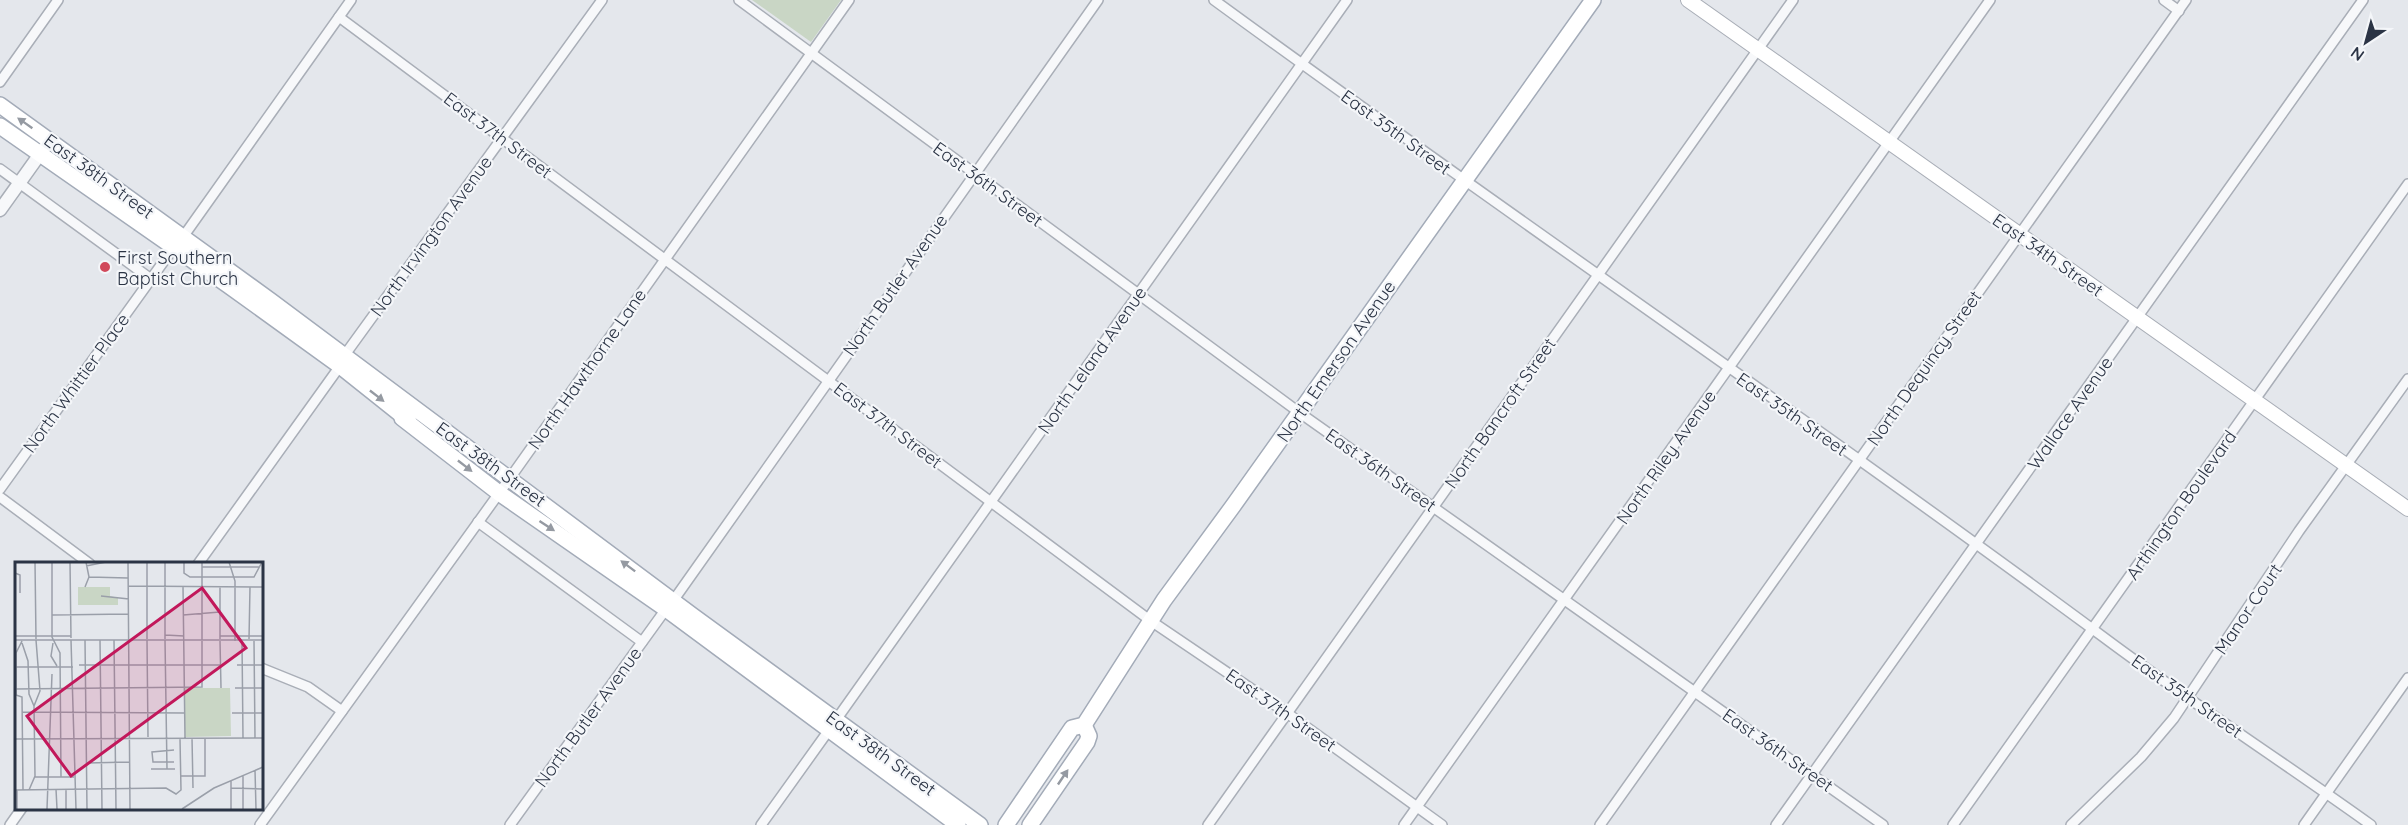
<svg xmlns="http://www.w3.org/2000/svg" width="2408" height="825" font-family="Quicksand,sans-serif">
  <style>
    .green { fill: #c9d6c5 }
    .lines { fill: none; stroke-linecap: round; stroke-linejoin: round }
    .minor-casing { stroke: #a9aeb7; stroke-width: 12 }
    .tertiary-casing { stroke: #a9aeb7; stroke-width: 15 }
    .secondary-casing { stroke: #a9aeb7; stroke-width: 16 }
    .primary-casing { stroke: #a3abb8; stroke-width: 18 }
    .minor { stroke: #f7f8fa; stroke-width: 9 }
    .tertiary { stroke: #f7f8fa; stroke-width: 12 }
    .secondary { stroke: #fff; stroke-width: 14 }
    .primary { stroke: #fff; stroke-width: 15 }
    .oneway { fill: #959aa2 }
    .poi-dot { fill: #d1495b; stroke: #f4f6f9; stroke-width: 2 }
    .labels { text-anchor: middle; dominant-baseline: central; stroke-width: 4.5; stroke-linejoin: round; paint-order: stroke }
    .street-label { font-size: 18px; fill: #2b3445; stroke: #f4f6f9 }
    .poi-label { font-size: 18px; fill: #2b3445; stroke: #f4f6f9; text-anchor: start }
    .inset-road { fill: none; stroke: #9a9fa9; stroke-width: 1.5 }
    .view { fill: #c2185b; fill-opacity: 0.15; stroke: #c2185b; stroke-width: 3 }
    .inset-edge { fill: none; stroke: #2b3445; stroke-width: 3 }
  </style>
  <rect width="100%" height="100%" fill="#e4e7ec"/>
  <!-- green -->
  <polygon class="green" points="752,0 841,0 811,42"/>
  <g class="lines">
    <!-- minor casing -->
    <g class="minor-casing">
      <g id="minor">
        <polyline points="739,0 1300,413 1883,825"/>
        <path d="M1214,0C1508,215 1810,420 2102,636C2190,702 2282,761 2371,825"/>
        <polyline points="2164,0 2179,11"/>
        <polyline points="339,17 1151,621 1287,713 1442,825"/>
        <polyline points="0,82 58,0"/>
        <polyline points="0,169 151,279"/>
        <polyline points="183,237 351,0"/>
        <polyline points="344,356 602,0"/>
        <polyline points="0,489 174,247"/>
        <polyline points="0,497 90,564"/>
        <polyline points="478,522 642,642"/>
        <polyline points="198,564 340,366"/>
        <polyline points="673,601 1098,0"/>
        <polyline points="261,668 308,687 342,711"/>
        <polyline points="836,720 1347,0"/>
        <polyline points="10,825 22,808"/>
        <polyline points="260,825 510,478 849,0"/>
        <polyline points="510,825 666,609"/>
        <polyline points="761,825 829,730"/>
        <polyline points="1208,825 1793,0"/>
        <polyline points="1404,825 1990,0"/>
        <polyline points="1600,825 2186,0"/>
        <polyline points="1776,825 2363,0"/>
        <polyline points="1953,825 2408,184"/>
        <polyline points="2071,825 2141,757 2174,718 2299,531 2408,379"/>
        <polyline points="2304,825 2408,678"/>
      </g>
    </g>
    <!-- tertiary casing -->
    <g class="tertiary-casing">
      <polyline id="tertiary" points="0,210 45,147"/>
    </g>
    <!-- secondary casing -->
    <g class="secondary-casing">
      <polyline id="secondary" points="1688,0 2408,509"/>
    </g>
    <!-- primary casing -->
    <g class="primary-casing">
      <g id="primary">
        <polyline points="0,105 271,301 693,616 980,825"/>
        <polyline points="0,126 228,285 340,366 409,421 407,420"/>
        <polyline points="402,418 499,493 666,609 958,825"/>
        <polyline points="1006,825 1072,728 1084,725 1164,600 1233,506 1593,0"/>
        <polyline points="1030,825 1087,742 1089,736 1084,725"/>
      </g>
    </g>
    <!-- minor -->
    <use href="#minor" class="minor"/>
    <!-- tertiary -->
    <use href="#tertiary" class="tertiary"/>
    <!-- secondary -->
    <use href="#secondary" class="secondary"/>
    <!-- primary -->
    <use href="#primary" class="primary"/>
  </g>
  <!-- one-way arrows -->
  <defs><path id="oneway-solid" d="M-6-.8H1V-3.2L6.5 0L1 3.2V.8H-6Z" transform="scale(1.5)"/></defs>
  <g class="oneway">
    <use href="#oneway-solid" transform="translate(25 123) rotate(-145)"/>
    <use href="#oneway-solid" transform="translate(377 396) rotate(38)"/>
    <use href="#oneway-solid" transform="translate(465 466) rotate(38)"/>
    <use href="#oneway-solid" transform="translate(547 526) rotate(33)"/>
    <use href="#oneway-solid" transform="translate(628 566) rotate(-143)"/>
    <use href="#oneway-solid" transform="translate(1063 777) rotate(-56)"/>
  </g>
  <!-- markers -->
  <circle class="poi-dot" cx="105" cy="267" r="6"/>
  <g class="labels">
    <!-- street labels -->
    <g class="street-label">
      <text transform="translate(1396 132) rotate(36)">East 35th Street</text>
      <text transform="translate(498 135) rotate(37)">East 37th Street</text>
      <text transform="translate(99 176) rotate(36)">East 38th Street</text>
      <text transform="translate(988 184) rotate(36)">East 36th Street</text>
      <text transform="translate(431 236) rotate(-54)">North Irvington Avenue</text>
      <text transform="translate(2048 255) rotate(35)">East 34th Street</text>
      <text transform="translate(895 285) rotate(-55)">North Butler Avenue</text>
      <text transform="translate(1092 360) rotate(-55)">North Leland Avenue</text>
      <text transform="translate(1336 361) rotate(-55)">North Emerson Avenue</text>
      <text transform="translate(1924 368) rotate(-55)">North Dequincy Street</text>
      <text transform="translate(587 369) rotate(-55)">North Hawthorne Lane</text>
      <text transform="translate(76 383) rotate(-54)">North Whittier Place</text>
      <text transform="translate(1500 413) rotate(-55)">North Bancroft Street</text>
      <text transform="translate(2070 413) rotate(-55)">Wallace Avenue</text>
      <text transform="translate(1792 414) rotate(35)">East 35th Street</text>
      <text transform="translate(888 425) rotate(37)">East 37th Street</text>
      <text transform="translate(1666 457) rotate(-55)">North Riley Avenue</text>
      <text transform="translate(491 464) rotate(36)">East 38th Street</text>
      <text transform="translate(1381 470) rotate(35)">East 36th Street</text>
      <text transform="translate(2181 505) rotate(-55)">Arthington Boulevard</text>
      <text transform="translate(2248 609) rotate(-56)">Manor Court</text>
      <text transform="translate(2187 696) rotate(35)">East 35th Street</text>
      <text transform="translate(1281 710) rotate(35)">East 37th Street</text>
      <text transform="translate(588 717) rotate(-54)">North Butler Avenue</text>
      <text transform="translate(1778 750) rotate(35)">East 36th Street</text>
      <text transform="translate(881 753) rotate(36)">East 38th Street</text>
    </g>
    <!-- poi labels -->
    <g class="poi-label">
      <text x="117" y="257">First Southern<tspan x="117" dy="21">Baptist Church</tspan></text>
    </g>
  </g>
  <!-- overview -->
  <g transform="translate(15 562)">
    <rect width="248" height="248" fill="#e4e7ec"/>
    <path d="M63,25H95V34L103,36V43H63ZM170,126H215L216,174L170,175Z" fill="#c9d6c5"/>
    <path class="inset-road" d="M20,0L21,77M37,0V75L45,91L46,215M55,0L56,76M113,0L115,247M132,0V77M150,0V77M169,0V11L175,15H239L247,0M214,0L220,19V79M71,4L91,0M187,5H244M0,11L5,13V31M74,15L113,16M113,24L248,25M168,24L170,176M70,25L74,15L71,0M205,25V77M86,34L114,37M37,53L114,52M168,53L205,50M150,73L169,74M0,74H56M205,74H248M234,77L235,25M0,78H248M56,78L61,247M70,78L72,247M85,78L87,247M99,78L101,247M132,78L133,175M150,78L152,207M187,78V0M205,79L206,126M227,79L228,176M239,79L240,176M7,81L13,99L14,132L19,144M38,81L36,94L42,104M64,103H205M222,103H248M0,105H58M220,126H248M0,127L187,125V79M1,133L7,135L8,228M1,133V91L7,79M7,150L169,151M217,151H248M177,176L178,226M0,177L248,176M159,188L137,190L138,200H159M72,201L115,200M136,207H160M240,208L241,247M165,214H190V176M228,214V247M20,215H59M216,219V247M216,226L248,227M41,227L42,247M51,227V247M0,228L151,226L161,232L166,228L165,177M2,228V247M14,228L20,214L19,144L25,129L21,78M32,247L37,112M167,247L199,226L248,205"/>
    <path class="view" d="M187,26L231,86L56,214L12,154Z"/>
    <rect width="248" height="248" class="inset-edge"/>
  </g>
  <!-- north arrow -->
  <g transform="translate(2366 42) rotate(216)" stroke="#f4f6f9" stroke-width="4.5" paint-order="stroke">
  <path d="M0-4.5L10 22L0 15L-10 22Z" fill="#2b3445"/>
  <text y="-9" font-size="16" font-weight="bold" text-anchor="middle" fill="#2b3445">N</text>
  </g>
</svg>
